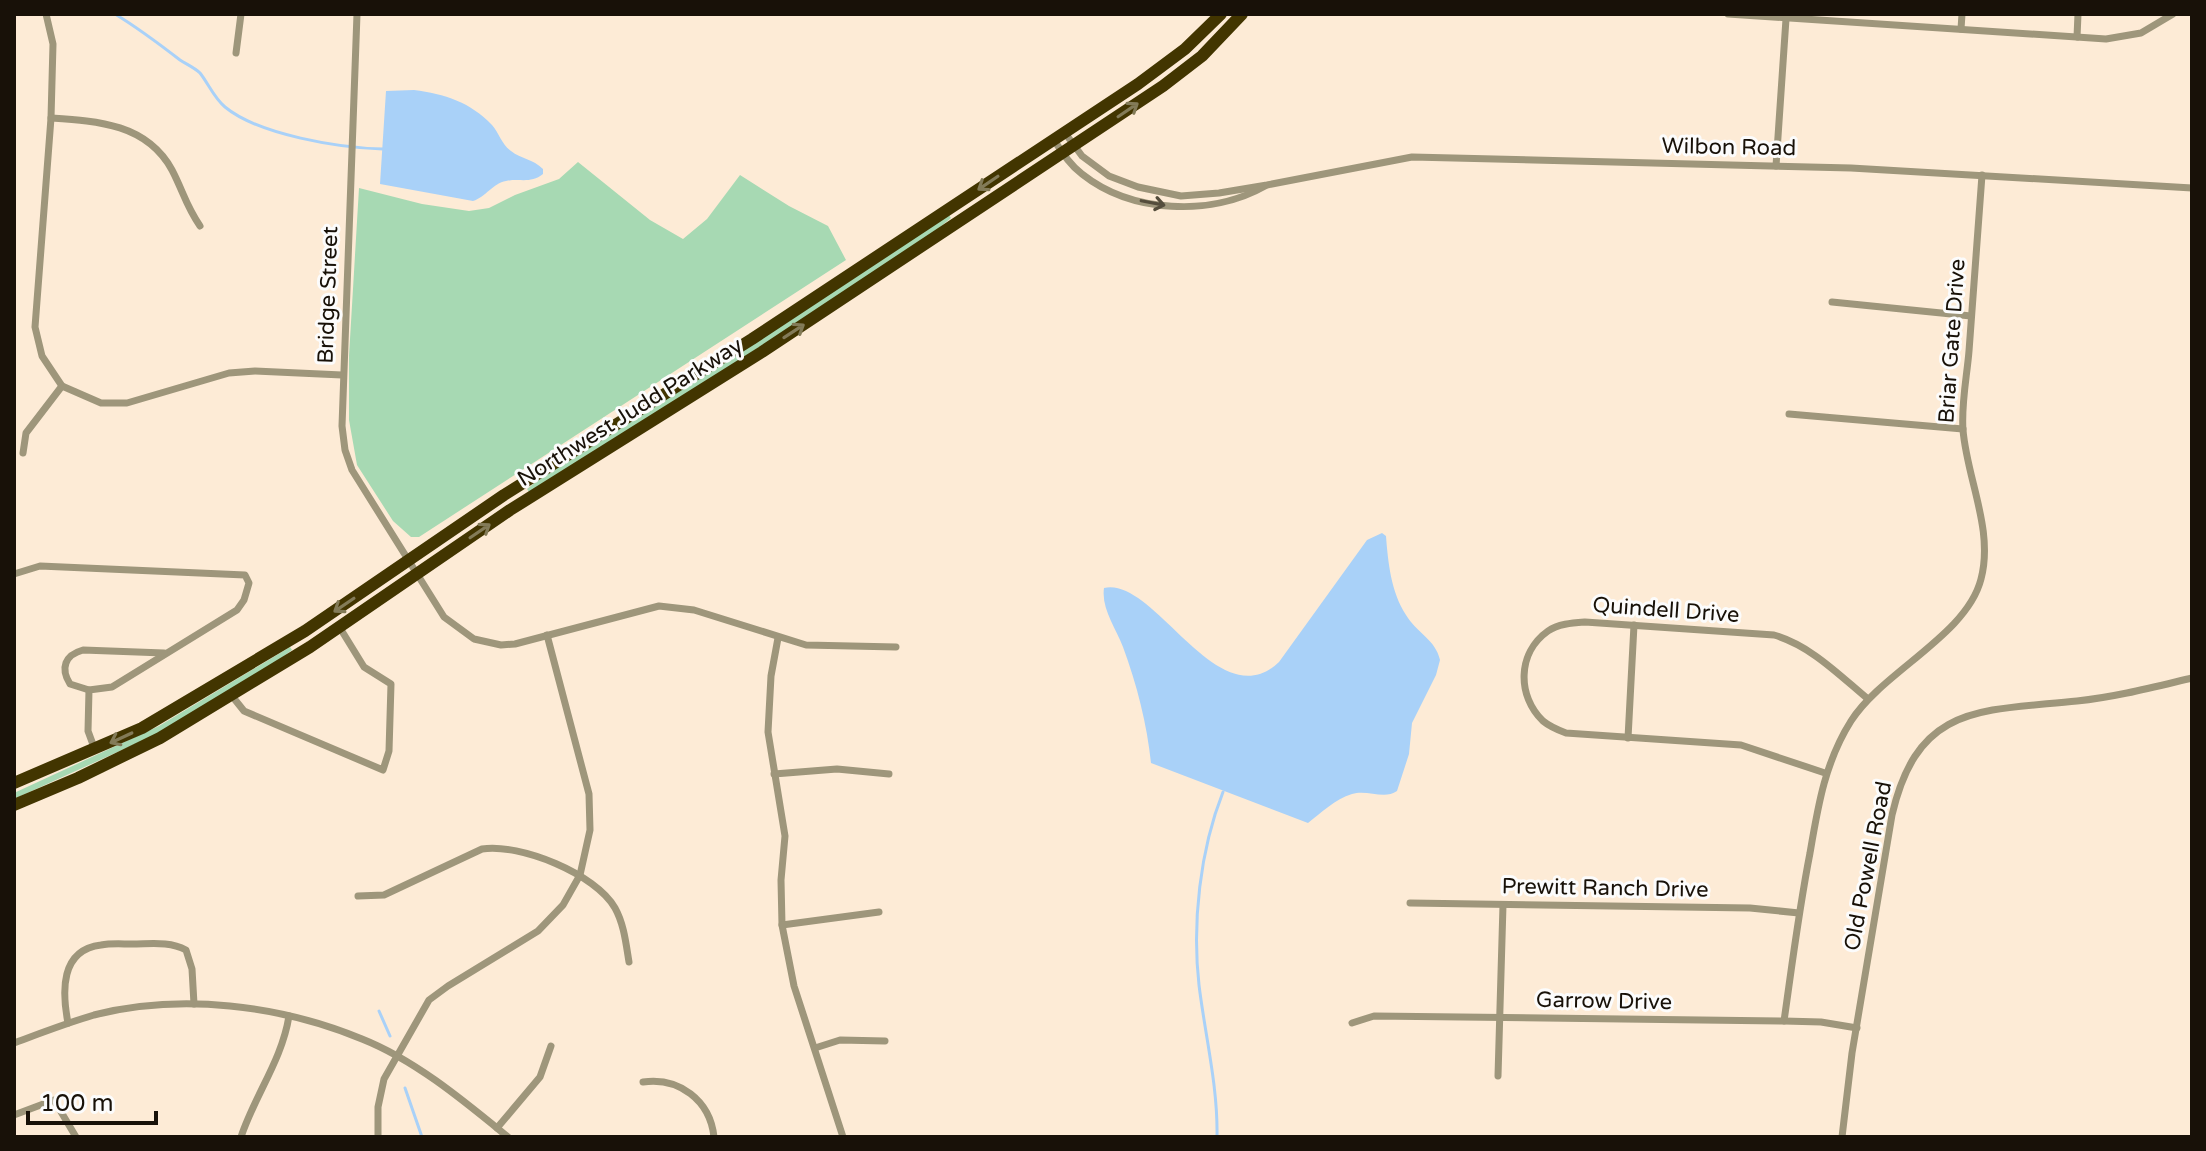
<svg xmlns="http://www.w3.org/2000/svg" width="2206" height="1151" font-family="'Varela Round',sans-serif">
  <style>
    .green { fill: #a7d9b3 }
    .water { fill: #a9d1f8 }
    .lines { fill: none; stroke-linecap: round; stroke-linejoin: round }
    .stream { stroke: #a9d1f8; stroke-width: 3 }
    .street { stroke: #9e967b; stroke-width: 7 }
    .highway { stroke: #423500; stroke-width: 12 }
    .oneway { stroke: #837b58 }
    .oneway2 { stroke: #544d3c }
    .labels { text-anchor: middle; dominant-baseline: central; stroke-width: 6; stroke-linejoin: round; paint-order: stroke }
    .street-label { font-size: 22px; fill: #181108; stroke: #fcfcfc }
  </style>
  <rect width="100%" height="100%" fill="#fdebd6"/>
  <!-- green -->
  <g class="green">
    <polygon points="578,162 650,220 683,239 707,219 740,175 789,206 828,226 846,260 419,537 411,537 393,521 357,465 349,420 349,356 359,188 422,204 469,211 489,208 515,195 559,179"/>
    <polygon points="949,215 951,218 933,233 744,358 529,492 527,489 542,477"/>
    <polygon points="290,647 292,650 276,662 155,735 14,799 14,793 159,726"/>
  </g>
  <!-- water -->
  <g class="water">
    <path d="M414,90C445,94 470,102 492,125C499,133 502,145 511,151C521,159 533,159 543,169V174C531,184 520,178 506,181C493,183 486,197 473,201L380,184L386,91Z"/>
    <path d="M1382,533L1386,536C1388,562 1391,592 1406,615C1416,632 1436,640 1440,660L1436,675L1412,723L1409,754L1397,791C1384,800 1367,789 1352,794C1335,799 1321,813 1308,823L1151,763C1147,724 1137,685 1123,647C1116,628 1101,609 1104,588C1155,576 1218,720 1279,662L1367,540Z"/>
  </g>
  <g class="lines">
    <!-- stream -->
    <g class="stream">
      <path d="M115,14C138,28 158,43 180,60C186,64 195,68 200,73C208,83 214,98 225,107C259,135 340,148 383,149"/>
      <polyline points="379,1011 390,1036"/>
      <polyline points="405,1088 422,1137"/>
      <path d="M1217,1137C1218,1086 1205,1035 1199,985C1192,923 1200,850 1223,792"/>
    </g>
    <!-- street -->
    <g class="street">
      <polyline points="46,14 53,44 51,118 35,327 42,356 62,386 101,403 127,403 229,373 255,371 342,375"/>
      <polyline points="357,14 342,426 345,450 352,470 444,617 474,639 501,645 515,644 659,606 694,610 806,645 896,647"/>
      <polyline points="1728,14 2106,39 2141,33 2173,14"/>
      <polyline points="1961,29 1962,14"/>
      <polyline points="2077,37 2078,14"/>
      <polyline points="236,53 241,14"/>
      <path d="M51,118C98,121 147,124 172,170C183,191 186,206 200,226"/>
      <polyline points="1065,133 1082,156 1109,176 1138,187 1181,196 1219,193 1267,185 1412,157 1851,168 2192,188"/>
      <path d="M1054,140C1062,152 1070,165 1082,174C1131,213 1211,217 1265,186"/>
      <polyline points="1776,166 1786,19"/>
      <polyline points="1832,302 1971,316"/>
      <polyline points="1789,414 1963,429"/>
      <polyline points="23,453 26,433 62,386"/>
      <polyline points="14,574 40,566 245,575 249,583 244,600 237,610 112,687 89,690 88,731 95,750"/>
      <polyline points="778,638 771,676 768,732 785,836 781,880 782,925 794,986 843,1137"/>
      <path d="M89,690L70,684C60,668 65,655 83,650L164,653"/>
      <polyline points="232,696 244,711 383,770 389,751 391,684 364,667 340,628"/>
      <polyline points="1628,738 1634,625"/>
      <path d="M1825,773L1741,745L1566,733C1558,730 1549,726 1543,721C1517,696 1517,653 1548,631C1558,624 1572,623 1585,622L1774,635C1811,646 1838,674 1868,699"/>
      <polyline points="774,774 837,769 889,774"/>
      <path d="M358,896L384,895L482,849C520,843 596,874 615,908C624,924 626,944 629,962"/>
      <polyline points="1410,903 1750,908 1799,913"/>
      <polyline points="782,925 879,912"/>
      <path d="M1784,1021C1792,965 1799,909 1810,853C1818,806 1825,762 1851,721C1882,672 1967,635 1981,579C1994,530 1967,479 1963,430C1961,404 1967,376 1969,351C1973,292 1978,234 1982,175"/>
      <path d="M68,1023C62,992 60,950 101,945C111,943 122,944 132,944C151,944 169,941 186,950L192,969L194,1004"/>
      <polyline points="1352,1023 1374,1016 1784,1021 1821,1022 1857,1028"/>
      <path d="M14,1043C41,1033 67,1023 94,1015C181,993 280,1005 362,1039C415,1060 464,1101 508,1137"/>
      <polyline points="815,1048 840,1040 885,1041"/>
      <polyline points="1498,1076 1503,905"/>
      <path d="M643,1082C679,1077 710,1100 714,1137"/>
      <polyline points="14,1115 54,1100 76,1137"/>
      <polyline points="497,1128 540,1077 551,1046"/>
      <path d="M241,1137C255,1095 282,1060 289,1016"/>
      <polyline points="378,1137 378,1107 384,1079 429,1000 448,986 538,931 563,905 580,875 590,830 589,794 547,635"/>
      <path d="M1842,1137L1852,1053L1892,815C1918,703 1981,711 2077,701C2116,697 2154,687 2192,678"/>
    </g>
    <!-- highway -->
    <g class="highway">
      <polyline points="14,783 142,728 305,631 504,495 752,339 1138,84 1185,49 1221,14"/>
      <polyline points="14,805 78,778 160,738 310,647 510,510 762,352 1163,86 1202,56 1242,14"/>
    </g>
  </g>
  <!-- one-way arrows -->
  <defs><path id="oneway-shaft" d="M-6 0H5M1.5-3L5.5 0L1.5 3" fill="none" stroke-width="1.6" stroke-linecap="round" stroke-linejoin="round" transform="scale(2)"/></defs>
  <g class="oneway">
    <use href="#oneway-shaft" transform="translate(1128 110) rotate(-34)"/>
    <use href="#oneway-shaft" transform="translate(988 183) rotate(146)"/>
    <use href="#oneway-shaft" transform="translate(794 331) rotate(-33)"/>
    <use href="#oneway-shaft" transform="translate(480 531) rotate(-34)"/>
    <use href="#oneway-shaft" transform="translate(344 605) rotate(146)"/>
    <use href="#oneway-shaft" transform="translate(121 738) rotate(155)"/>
  </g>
  <use class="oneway2" href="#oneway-shaft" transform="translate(1153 203) rotate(11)"/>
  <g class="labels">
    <!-- street labels -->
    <g class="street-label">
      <text transform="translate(1729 147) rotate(1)">Wilbon Road</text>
      <text transform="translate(328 295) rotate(-88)">Bridge Street</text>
      <text transform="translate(1952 341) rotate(-86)">Briar Gate Drive</text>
      <text transform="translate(630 412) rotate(-32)">Northwest Judd Parkway</text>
      <text transform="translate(1666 610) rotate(4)">Quindell Drive</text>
      <text transform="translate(1868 866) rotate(-79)">Old Powell Road</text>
      <text transform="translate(1605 888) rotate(1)">Prewitt Ranch Drive</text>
      <text transform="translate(1604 1001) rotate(1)">Garrow Drive</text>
    </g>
  </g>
  <!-- border -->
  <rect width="2206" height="1151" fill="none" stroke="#181108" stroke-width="32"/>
  <!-- scale -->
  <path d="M28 1111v12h128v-12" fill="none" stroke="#181108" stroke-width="4"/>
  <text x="40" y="1111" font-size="24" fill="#181108" stroke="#fcfcfc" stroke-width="6" paint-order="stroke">100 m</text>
</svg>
